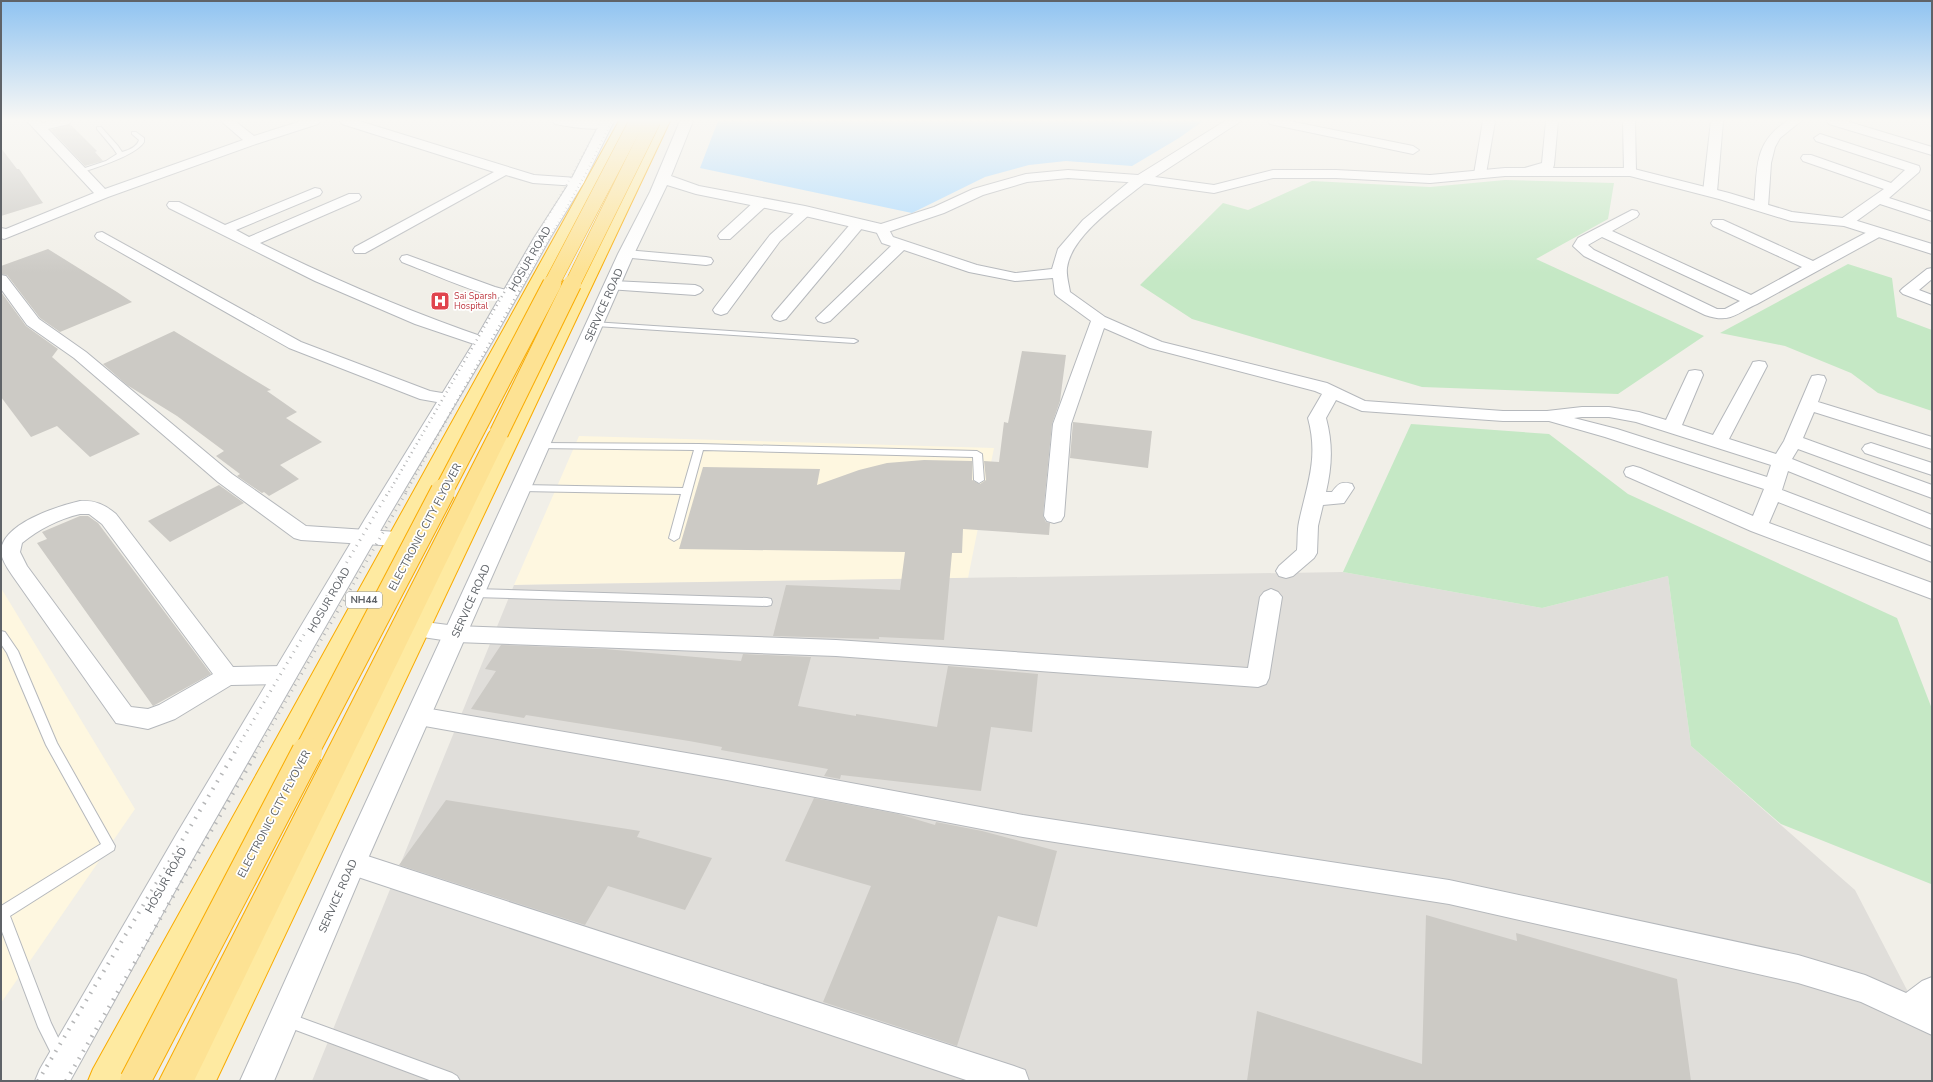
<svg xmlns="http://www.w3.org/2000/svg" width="1933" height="1082" font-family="'Nunito Sans',sans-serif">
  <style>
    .commercial { fill: #fef7e0 }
    .industrial { fill: #e0deda }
    .green { fill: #c5e8c5 }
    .water { fill: #aadaff }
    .building { fill: #cccac5 }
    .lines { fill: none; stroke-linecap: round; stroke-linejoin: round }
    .service-casing { stroke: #b5b8bc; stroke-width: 2 }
    .minor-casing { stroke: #b5b8bc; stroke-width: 2 }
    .tertiary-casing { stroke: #b5b8bc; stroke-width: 2 }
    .trunk-casing { stroke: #f9ab00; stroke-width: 2 }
    .motorway-casing { stroke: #f9ab00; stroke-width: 2 }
    .service { fill: #fff; fill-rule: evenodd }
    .minor { fill: #fff; fill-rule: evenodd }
    .tertiary { fill: #fff; fill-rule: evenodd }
    .trunk { fill: #feeaa1; fill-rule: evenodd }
    .motorway { fill: #fde293; fill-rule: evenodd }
    .rail-far3 { stroke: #b6b7b8; stroke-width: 2; stroke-dasharray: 0.5 3.5; stroke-linecap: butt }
    .rail-far2 { stroke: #b6b7b8; stroke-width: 2.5; stroke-dasharray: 1 4; stroke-linecap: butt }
    .rail-far1 { stroke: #b6b7b8; stroke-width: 3; stroke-dasharray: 1 5.5; stroke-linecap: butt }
    .rail { stroke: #b6b7b8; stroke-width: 4; stroke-dasharray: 1.5 7; stroke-linecap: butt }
    .motorway-bridge-far3-casing { stroke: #f9ab00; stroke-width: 16; stroke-linecap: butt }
    .motorway-bridge-far2-casing { stroke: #f9ab00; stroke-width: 20; stroke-linecap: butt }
    .motorway-bridge-far1-casing { stroke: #f9ab00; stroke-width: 26; stroke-linecap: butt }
    .motorway-bridge-casing { stroke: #f9ab00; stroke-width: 32; stroke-linecap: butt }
    .motorway-bridge-far3 { stroke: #fde293; stroke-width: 15 }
    .motorway-bridge-far2 { stroke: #fde293; stroke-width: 18 }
    .motorway-bridge-far1 { stroke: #fde293; stroke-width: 24 }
    .motorway-bridge { stroke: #fde293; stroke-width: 30 }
    .labels { text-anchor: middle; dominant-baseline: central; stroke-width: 3.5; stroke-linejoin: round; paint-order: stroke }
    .far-health-label { font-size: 9px; fill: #be3a42; stroke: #fff; text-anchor: start }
    .shield { fill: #fff; stroke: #8f9295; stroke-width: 1 }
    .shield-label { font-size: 10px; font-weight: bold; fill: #5f6368 }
    .street-label { font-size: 11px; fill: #5f6368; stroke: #fff }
  </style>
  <rect width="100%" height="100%" fill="#f1efe8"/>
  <!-- commercial -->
  <g class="commercial">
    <polygon points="579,436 994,448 968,578 514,585"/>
    <polygon points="1,588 135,809 1,1003"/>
  </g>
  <!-- industrial -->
  <polygon class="industrial" points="1343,572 1542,608 1668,576 1691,746 1855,890 1932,1038 1932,1081 312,1081 514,585"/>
  <!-- green -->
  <g class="green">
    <polygon points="1505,180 1614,183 1608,219 1536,259 1704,336 1618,394 1422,387 1192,319 1140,285 1223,203 1248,210 1312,181 1430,187"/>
    <polygon points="1848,264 1892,278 1897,317 1932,330 1932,411 1878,393 1851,373 1785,346 1720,333"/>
    <polygon points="1411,424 1549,434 1628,494 1897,618 1932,709 1932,883 1931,884 1781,824 1691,746 1668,576 1542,608 1343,572"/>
  </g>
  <!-- water -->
  <polygon class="water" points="718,121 1203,121 1179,138 1132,166 1066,161 1029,165 985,177 912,213 700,168"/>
  <!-- building -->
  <g class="building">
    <polygon points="70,124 97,151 95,152 103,161 85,166 51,130"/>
    <polygon points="1,148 17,169 19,169 43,203 1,216"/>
    <polygon points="48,249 117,292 132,302 60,332 40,318 7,275 1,274 1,266"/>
    <polygon points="1,292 26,326 58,349 52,357 140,434 90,457 57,426 31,437 1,397"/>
    <polygon points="174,331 271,390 267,391 297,412 286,418 322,442 280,465 299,479 269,496 264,492 262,493 237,476 240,474 216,456 224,451 177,416 127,385 103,364"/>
    <polygon points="1022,351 1066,355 1060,401 1052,424 1043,516 1046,522 1050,523 1049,535 963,529 962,553 952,553 944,640 879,637 879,639 773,636 786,585 900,590 905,552 679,549 703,467 820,469 817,485 859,470 887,463 924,460 972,461 972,480 980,484 986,480 984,461 999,462 1004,422 1008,423"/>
    <polygon points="1073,422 1152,431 1148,468 1070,458"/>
    <polygon points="219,485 244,503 170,542 148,521"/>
    <polygon points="80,516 88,516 98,523 211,674 153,706 37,543 47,539 42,532"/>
    <polygon points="501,645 605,649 741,661 743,654 811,657 798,706 856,716 856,714 937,727 948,666 1038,674 1032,732 991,727 981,791 841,775 840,779 824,776 828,769 721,750 722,747 689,741 526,715 524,718 471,709 496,671 485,669"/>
    <polygon points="814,798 898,814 935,825 936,822 982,831 1057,851 1037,927 998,916 957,1046 823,1002 871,886 785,861"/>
    <polygon points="446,800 640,831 637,837 712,858 685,910 608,886 585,925 399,865"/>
    <polygon points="1426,915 1517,941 1516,933 1677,979 1691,1081 1247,1081 1257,1011 1422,1064"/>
  </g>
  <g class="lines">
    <!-- service casing -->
    <g class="service-casing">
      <g id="service">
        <path d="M97,127H101L118,146L122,152C129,150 137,147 139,140L132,134V132H136L144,138V142C136,155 98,167 83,172H79V170L106,161L117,154L113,148L97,129Z"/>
        <polygon points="593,322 854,339 858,341 854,343 596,326 593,326"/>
        <polygon points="541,443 699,444 977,451 982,454 984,480 979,483 974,480 973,457 703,450 679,538 674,541 669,538 681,494 522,491 517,488 522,485 683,488 694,450 538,448 536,446"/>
        <polygon points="474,589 767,598 771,599 772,602 771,605 767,606 474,597 470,596 469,593 470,590"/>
        <polygon points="1,631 5,632 18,651 57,743 115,846 114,850 10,916 51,1023 67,1056 65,1061 60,1063 55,1061 38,1027 1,929 1,906 101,844 46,745 7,653 1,644"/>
        <polygon points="285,1012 452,1073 457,1076 460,1081 432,1081 285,1026 280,1024 278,1019 280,1014"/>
      </g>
    </g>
    <!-- minor casing -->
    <g class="minor-casing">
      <g id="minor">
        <polygon points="27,121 40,121 42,123 51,121 71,121 69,124 48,129 105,189 243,140 221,121 235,121 254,136 301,121 320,121 318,124 256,144 108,197 4,239 1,238 1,228 6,229 94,193"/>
        <polygon points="340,121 359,121 534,175 577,178 582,179 584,182 582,185 577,186 533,183 506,175 365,253 355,253 353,250 355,247 494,172 342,124"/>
        <path d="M553,121H605L611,125C605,133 565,126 555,124Z"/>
        <polygon points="1268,121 1289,121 1413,146 1419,150 1413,154 1270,124"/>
        <polygon points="1483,121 1495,121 1486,174 1485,177 1475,177 1474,174"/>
        <polygon points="1546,121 1558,121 1554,165 1553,168 1526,176 1521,175 1520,172 1521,169 1542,163"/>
        <polygon points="1623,121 1635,121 1636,172 1635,175 1625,175 1624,172"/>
        <polygon points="1711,121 1723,121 1717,192 1715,195 1705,195 1703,192"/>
        <path d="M1787,121H1801L1780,138L1775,147L1771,163L1768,207L1766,210H1756L1754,207C1758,170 1752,144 1787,121Z"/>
        <polygon points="1827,121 1846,121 1932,147 1932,155 1829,124"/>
        <polygon points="1820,134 1919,166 1920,169 1919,172 1889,198 1932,212 1932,221 1880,204 1851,225 1841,225 1839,222 1841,219 1884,189 1803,161 1801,158 1803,155 1811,155 1891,183 1905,170 1816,141 1814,138"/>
        <path d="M1141,175L1146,176L1148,179L1146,182C1121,202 1071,235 1067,268C1066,275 1069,285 1070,292L1105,317L1162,342L1327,383L1365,401L1503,411H1547L1582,407H1609L1639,412L1666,420L1687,375L1689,371L1695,370L1701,371L1703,375L1682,425L1713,435L1751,366L1753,362L1759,361L1765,362L1767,366L1729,439L1776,454L1784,441L1810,380L1812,376L1818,375L1824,376L1826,380L1818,402L1932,437V449L1814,412L1803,438L1932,485V498L1798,449L1792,459L1932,515V529L1788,471L1782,490L1932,547V562L1778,502L1769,523L1932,583V599L1751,531L1626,476L1624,472L1626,468L1633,466L1640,468L1753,516L1764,489L1605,437L1549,421H1503L1362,411L1336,400L1326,418C1333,444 1332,466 1326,492H1332C1338,484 1341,481 1352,484L1354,488L1344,503L1323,505L1318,526L1317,553L1314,558L1293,576L1286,578L1279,576L1276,571L1279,566L1297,550C1298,541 1297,531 1299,522C1307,484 1319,458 1308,418L1322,394L1315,391L1150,348L1104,328L1071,424L1064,516L1061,521L1054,523L1047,521L1044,516L1053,424L1091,321L1058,297L1055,294L1053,278L1015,281L969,272L904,250L830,321L824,323L818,321L816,318L891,246L882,243L875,229L877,226H887L893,237L977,265L1015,273L1052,269L1058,249L1083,220L1136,176ZM1582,417H1609L1636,422L1771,465L1767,477L1617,429L1574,418Z"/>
        <path d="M315,188L320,189L322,192L320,195L236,230L249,237L349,194H359L361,197L359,200L260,243C335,280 410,312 489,339L491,342L489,345L483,347L477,345L415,324L315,281L169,208L167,205L169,202H179L225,225Z"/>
        <polygon points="761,199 766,200 768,203 766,206 730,239 720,239 718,236 720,233 756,200"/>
        <polygon points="805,207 810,208 812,211 810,214 780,241 727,313 721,315 715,313 713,310 715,307 770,235 800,208"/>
        <path d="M1632,210L1637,211L1639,214L1637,217L1612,231L1751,295L1802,267L1713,226L1711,223L1713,220H1723L1813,261L1873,229H1883L1885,232L1883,235L1757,304C1736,313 1731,324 1705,315L1584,256L1573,246L1578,238ZM1602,237L1740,301L1725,309H1717L1594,250L1588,245Z"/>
        <polygon points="858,220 863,221 865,224 863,227 786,319 780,321 774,319 772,316 774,313 853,221"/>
        <polygon points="102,232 301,342 430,391 454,395 457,399 454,403 448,404 420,399 289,348 97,239 95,236 97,233"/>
        <polygon points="626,250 706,257 711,258 713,261 711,264 706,265 621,257 619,254 621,251"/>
        <path d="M407,255L495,287L514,292L517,295L514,298C495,303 424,270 402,262L400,259L402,256Z"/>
        <polygon points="1932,268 1932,279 1919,290 1932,295 1932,305 1903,294 1900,291 1903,288 1927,269"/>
        <polygon points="1,275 6,276 39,319 86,352 232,474 306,526 397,532 404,534 407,539 404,544 397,546 301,540 294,538 218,482 74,358 27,325 1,289"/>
        <polygon points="613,281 695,285 700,287 703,290 700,293 695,295 608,289 605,286 608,283"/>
        <polygon points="1871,443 1932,463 1932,475 1865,453 1862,449 1865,445"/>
        <path d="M80,501C95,500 105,505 116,514L233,667L285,666L293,669L296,675L293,681L285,684L231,685L175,719L148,729L116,723L12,575C8,569 2,560 1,553C0,524 58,506 80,501ZM80,514H89L102,524L213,674L159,705L148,709L131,707L27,566L20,552L22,543C39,529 59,519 80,514Z"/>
        <polygon points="1271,589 1278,592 1282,597 1269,678 1266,684 1258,687 836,656 456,642 409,635 406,629 409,623 417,621 456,626 836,640 1248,668 1260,597 1264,592"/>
        <polygon points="419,707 727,760 1023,815 1449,880 1798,955 1865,975 1906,993 1922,981 1932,977 1932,1035 1861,1002 1798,983 1449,904 1023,837 727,780 419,725 411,723 407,716 411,709"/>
        <polygon points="352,851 1014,1066 1025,1070 1029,1081 969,1081 352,875 343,871 339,863 343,855"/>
      </g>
    </g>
    <!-- tertiary casing -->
    <g class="tertiary-casing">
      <g id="tertiary">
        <polygon points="601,121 614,121 584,182 550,238 492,342 387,519 196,853 70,1081 35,1081 40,1069 176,835 365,519 474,342 534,238 570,182"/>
        <polygon points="680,121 693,121 671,176 699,186 805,206 881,224 934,207 973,189 1026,174 1068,170 1138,175 1225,121 1241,121 1155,177 1214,185 1273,170 1336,170 1430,175 1505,168 1630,168 1729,193 1792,212 1851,219 1932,244 1932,254 1844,226 1791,221 1719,199 1630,176 1505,176 1430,183 1336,178 1273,178 1214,193 1141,183 1068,178 1027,182 983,195 944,213 882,234 805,216 696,194 667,185 634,254 366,863 274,1081 240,1081 342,854 618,254 650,192"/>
      </g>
    </g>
    <!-- trunk casing -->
    <g class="trunk-casing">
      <g id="trunk">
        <polygon points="619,121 632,121 408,539 123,1081 88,1081 93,1069"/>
        <polygon points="657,121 670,121 216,1081 182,1081"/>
      </g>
    </g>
    <!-- motorway casing -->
    <g class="motorway-casing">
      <polygon id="motorway" points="499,427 506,429 509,433 194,1081 159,1081 489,433 492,429"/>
    </g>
    <!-- service -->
    <use href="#service" class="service"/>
    <!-- minor -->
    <use href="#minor" class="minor"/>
    <!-- tertiary -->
    <use href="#tertiary" class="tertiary"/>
    <!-- trunk -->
    <use href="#trunk" class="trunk"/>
    <!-- motorway -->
    <use href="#motorway" class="motorway"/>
    <!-- rail-far3 -->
    <g class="rail-far3">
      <polyline points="508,285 571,177 601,121"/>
      <polyline points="523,285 584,177 612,121"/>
    </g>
    <!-- rail-far2 -->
    <g class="rail-far2">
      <polyline points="389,492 509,284"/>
      <polyline points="406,492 523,284"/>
    </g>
    <!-- rail-far1 -->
    <g class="rail-far1">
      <polyline points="234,753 389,491"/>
      <polyline points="256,753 407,491"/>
    </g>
    <!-- rail -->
    <g class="rail">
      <polyline points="38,1081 235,752"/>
      <polyline points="66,1081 257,752"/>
    </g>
    <!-- motorway-bridge-far3 casing -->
    <g class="motorway-bridge-far3-casing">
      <g id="motorway-bridge-far3">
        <polyline points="551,285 637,121"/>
        <polyline points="572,285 653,121"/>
      </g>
    </g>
    <!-- motorway-bridge-far2 casing -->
    <g class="motorway-bridge-far2-casing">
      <g id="motorway-bridge-far2">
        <polyline points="499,433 572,284"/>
        <polyline points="443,492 552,284"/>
      </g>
    </g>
    <!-- motorway-bridge-far1 casing -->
    <g class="motorway-bridge-far1-casing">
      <polyline id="motorway-bridge-far1" points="306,753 443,491"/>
    </g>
    <!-- motorway-bridge casing -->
    <g class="motorway-bridge-casing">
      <polyline id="motorway-bridge" points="135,1081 307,752"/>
    </g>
    <!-- motorway-bridge-far3 -->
    <use href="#motorway-bridge-far3" class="motorway-bridge-far3"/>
    <!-- motorway-bridge-far2 -->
    <use href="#motorway-bridge-far2" class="motorway-bridge-far2"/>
    <!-- motorway-bridge-far1 -->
    <use href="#motorway-bridge-far1" class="motorway-bridge-far1"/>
    <!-- motorway-bridge -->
    <use href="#motorway-bridge" class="motorway-bridge"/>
  </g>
  <!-- sky -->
  <linearGradient id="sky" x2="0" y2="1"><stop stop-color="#8fc3f1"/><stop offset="0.44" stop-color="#f9f8f5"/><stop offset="1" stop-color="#f9f8f5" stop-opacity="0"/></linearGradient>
  <rect width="1933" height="273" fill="url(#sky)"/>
  <!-- icons -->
  <defs>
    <g id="hospital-square" transform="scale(1)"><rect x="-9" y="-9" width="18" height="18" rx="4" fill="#e0444e" stroke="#fff"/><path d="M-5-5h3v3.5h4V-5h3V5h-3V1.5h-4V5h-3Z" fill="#fff"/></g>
  </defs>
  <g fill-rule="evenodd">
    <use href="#hospital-square" x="440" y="301"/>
  </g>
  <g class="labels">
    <!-- far-health labels -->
    <g class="far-health-label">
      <text x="454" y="296">Sai Sparsh<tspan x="454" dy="10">Hospital</tspan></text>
    </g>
    <!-- shield labels -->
    <rect class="shield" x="346" y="592" width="36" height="16" rx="3"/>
    <g class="shield-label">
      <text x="364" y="600">NH44</text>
    </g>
    <!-- street labels -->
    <g class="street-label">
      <text transform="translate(530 259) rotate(-60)">HOSUR ROAD</text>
      <text transform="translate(604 305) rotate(-66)">SERVICE ROAD</text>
      <text transform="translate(425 527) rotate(-62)">ELECTRONIC CITY FLYOVER</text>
      <text transform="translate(329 600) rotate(-60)">HOSUR ROAD</text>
      <text transform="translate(471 601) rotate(-66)">SERVICE ROAD</text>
      <text transform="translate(274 814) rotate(-62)">ELECTRONIC CITY FLYOVER</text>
      <text transform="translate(166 880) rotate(-61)">HOSUR ROAD</text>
      <text transform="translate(338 896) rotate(-66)">SERVICE ROAD</text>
    </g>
  </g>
  <!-- border -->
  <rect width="1933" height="1082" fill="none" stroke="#5f6368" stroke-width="4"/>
</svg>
